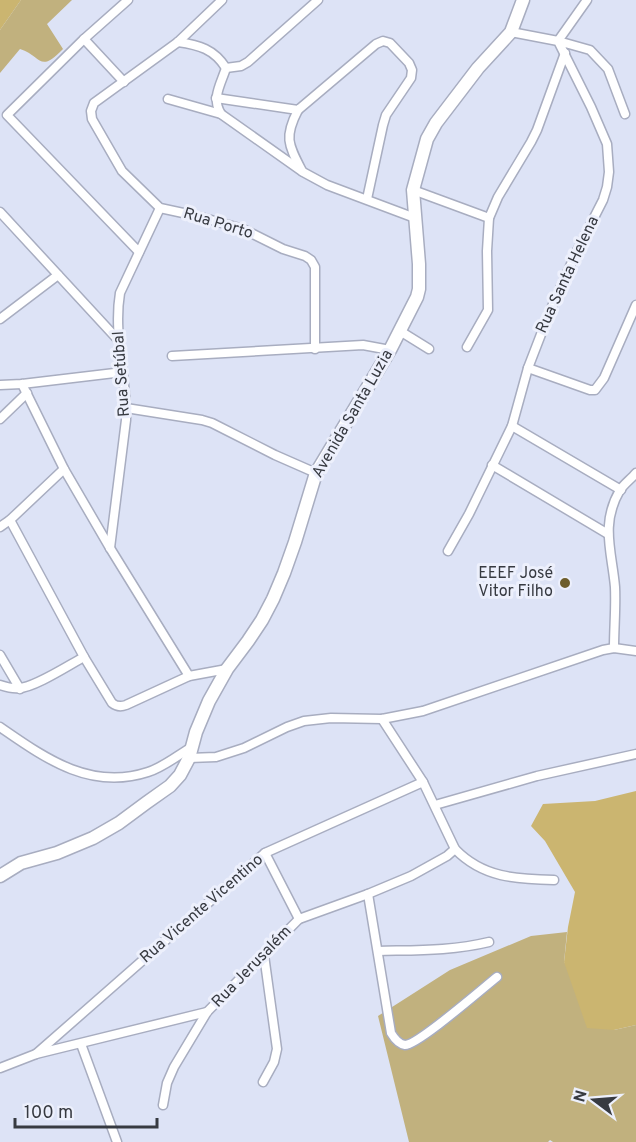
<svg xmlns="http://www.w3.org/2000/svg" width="636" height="1142" font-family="Overpass,sans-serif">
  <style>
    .green { fill: #c1b17e }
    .forest { fill: #cbb570 }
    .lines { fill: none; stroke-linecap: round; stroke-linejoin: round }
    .street-casing { stroke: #a8adc0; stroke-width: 11 }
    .secondary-casing { stroke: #a8adc0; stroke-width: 15 }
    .street { stroke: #fff; stroke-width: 8 }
    .secondary { stroke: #fff; stroke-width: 12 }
    .poi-dot { fill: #6e5e2c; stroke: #edf0fc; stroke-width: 2 }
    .labels { text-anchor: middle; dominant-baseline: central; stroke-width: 6; stroke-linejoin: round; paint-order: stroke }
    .street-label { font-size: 16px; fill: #373a41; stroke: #edf0fc }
    .poi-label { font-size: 16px; fill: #373a41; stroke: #edf0fc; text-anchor: end }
  </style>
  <rect width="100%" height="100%" fill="#dde3f6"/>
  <!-- green -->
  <g class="green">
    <path d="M21,0H72L47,24L63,49C39,74 42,56 20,49L0,73V30Z"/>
    <polygon points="567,932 564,962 614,1030 636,1025 636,1142 553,1142 550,1140 548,1142 409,1142 378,1016 450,970 531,936"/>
  </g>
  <!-- forest -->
  <g class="forest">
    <polygon points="0,0 21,0 0,30"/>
    <polygon points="636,791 636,1025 614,1030 587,1028 564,962 568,927 575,892 545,841 531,826 543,804 595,801"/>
  </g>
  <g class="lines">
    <!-- street casing -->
    <g class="street-casing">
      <g id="street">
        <polyline points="128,0 84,39 7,115 139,252"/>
        <polyline points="222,0 178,42 94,103 91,111 92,119 122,171 160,208 197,216 243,229 283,249 305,256 311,260 315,267 315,349"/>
        <polyline points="587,0 558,41 590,50 608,69 625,114"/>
        <polyline points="84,39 124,82"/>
        <path d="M178,42C199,45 214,49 226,68L241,66L248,62L318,0"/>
        <polyline points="216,98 298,110 376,44 383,41 390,43 409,63 412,70 411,78 386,115 383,125 367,199"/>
        <polyline points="168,99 221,114 303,172 327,185 415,218"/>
        <path d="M298,110C284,137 288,144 302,171"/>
        <path d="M221,114C211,98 221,84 226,68"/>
        <polyline points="413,190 489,218"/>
        <polyline points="0,212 120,342"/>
        <polyline points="0,319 58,275"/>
        <polyline points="400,331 429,349"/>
        <polyline points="467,347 488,310 487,251 489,218 498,197 531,142 537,130 565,53"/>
        <polyline points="172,356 363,345 390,350"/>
        <polyline points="528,368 590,390 595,390 604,378 636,305"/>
        <polyline points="22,384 64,469 110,548 189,676"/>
        <polyline points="0,385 22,384 123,372"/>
        <polyline points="126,408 202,420 212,423 275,455 316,473"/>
        <polyline points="0,419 27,393"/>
        <polyline points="512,426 621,490"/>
        <polyline points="492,465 608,534"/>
        <path d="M10,520L84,657L112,703C117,707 121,707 126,705L189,676L227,669"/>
        <polyline points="0,527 10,520 64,469"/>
        <path d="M110,548L126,420C127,378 113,335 120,293L160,208"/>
        <polyline points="448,551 469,514 512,426 528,368 550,311 576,253 603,200 607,187 609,172 607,144 591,107 558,41 511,32"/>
        <path d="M614,648C614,628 616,607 615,587C612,552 600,524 620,490C624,484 631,479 636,473"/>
        <polyline points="0,655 20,689"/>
        <path d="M0,685C6,687 12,689 19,688C34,688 69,665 84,657"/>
        <path d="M382,719L423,782L455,849C483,878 516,879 554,880"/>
        <path d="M0,727C45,758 90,791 148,772C164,767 178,755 192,747"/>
        <polyline points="189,758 216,757 244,748 287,727 304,721 331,718 382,719 423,711 603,650 614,648 636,651"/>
        <polyline points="435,805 537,776 636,754"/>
        <polyline points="265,853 299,919"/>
        <path d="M368,894L391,1033C394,1038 398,1044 405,1045C418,1045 483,988 497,977"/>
        <path d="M378,951C415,950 452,951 489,942"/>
        <polyline points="81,1044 117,1142"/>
        <polyline points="36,1054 265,853 423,782"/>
        <polyline points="0,1068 36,1054 207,1012"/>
        <polyline points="263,1082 274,1062 277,1049 264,955"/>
        <polyline points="163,1105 167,1083 174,1067 207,1012 299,919 368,894 411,876 447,856 455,849"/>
      </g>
    </g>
    <!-- secondary casing -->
    <g class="secondary-casing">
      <polyline id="secondary" points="0,876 21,863 57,853 93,838 119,823 146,803 170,786 180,775 189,758 196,732 209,701 227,669 248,641 262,620 273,599 284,573 295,542 316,473 390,350 417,297 419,289 419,264 413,190 427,139 436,123 478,68 511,32 523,0"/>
    </g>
    <!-- street -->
    <use href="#street" class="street"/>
    <!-- secondary -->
    <use href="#secondary" class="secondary"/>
  </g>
  <!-- markers -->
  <circle class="poi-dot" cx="565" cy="583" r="6"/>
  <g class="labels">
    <!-- street labels -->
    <g class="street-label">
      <text transform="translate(218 224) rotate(17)">Rua Porto</text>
      <text transform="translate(568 275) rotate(-65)">Rua Santa Helena</text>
      <text transform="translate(122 374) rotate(-94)">Rua Setúbal</text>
      <text transform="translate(353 414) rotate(-60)">Avenida Santa Luzia</text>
      <text transform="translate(202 909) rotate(-41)">Rua Vicente Vicentino</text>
      <text transform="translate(252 967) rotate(-46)">Rua Jerusalém</text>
    </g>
    <!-- poi labels -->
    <g class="poi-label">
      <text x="553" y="574">EEEF José<tspan x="553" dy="18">Vitor Filho</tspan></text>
    </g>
  </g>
  <!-- north arrow -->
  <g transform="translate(594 1100) rotate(286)" stroke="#edf0fc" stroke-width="4.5" paint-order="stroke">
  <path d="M0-4.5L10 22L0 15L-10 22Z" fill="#373a41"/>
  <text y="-9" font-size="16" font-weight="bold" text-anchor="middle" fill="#373a41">N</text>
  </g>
  <!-- scale -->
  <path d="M15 1118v9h142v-9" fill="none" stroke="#373a41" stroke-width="3"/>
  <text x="24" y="1118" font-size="18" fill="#373a41" stroke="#edf0fc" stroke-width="4.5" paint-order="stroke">100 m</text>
</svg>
